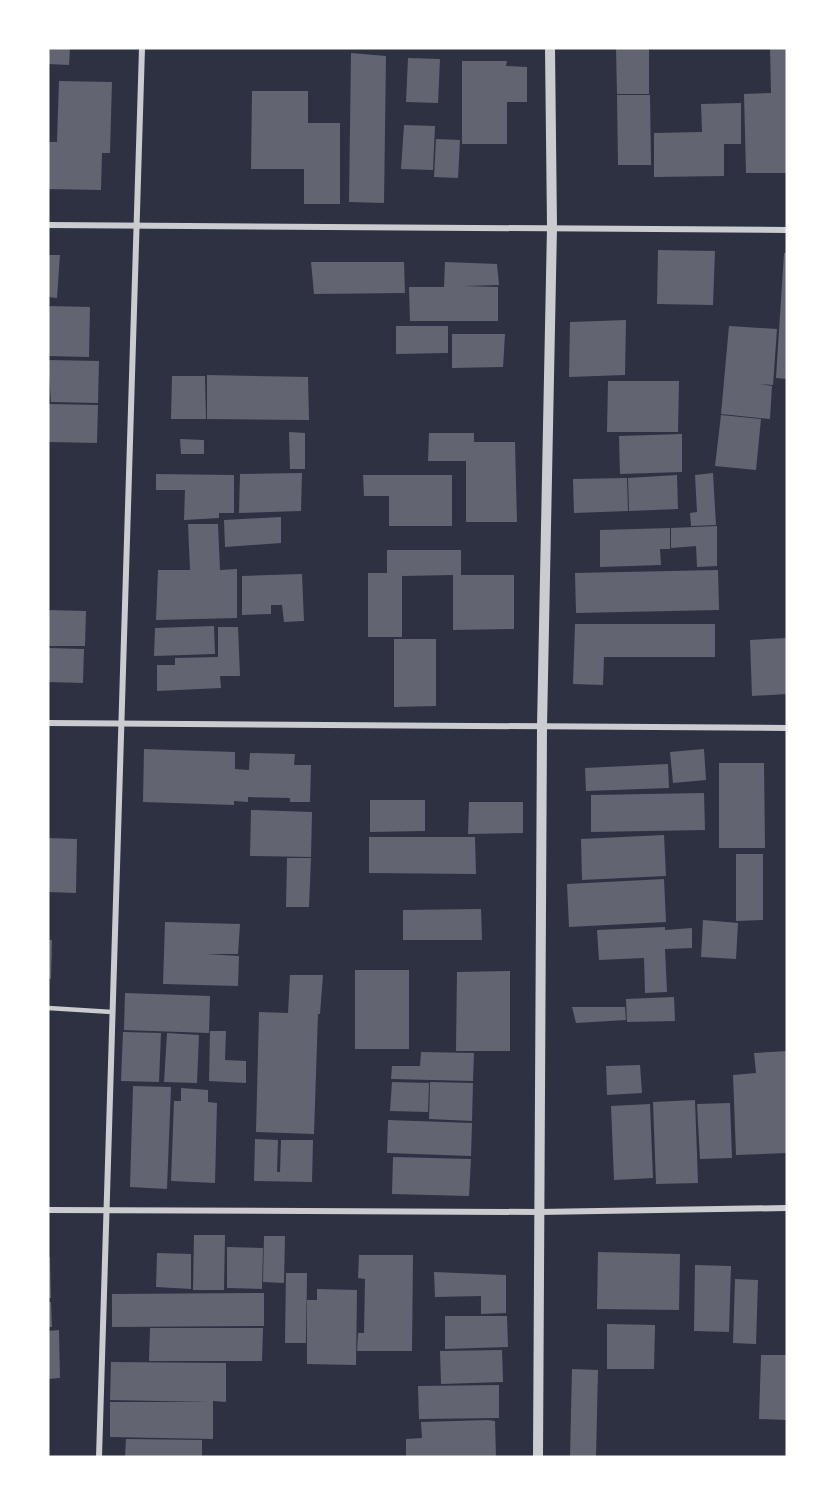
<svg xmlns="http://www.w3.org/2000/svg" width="835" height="1505" font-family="Signika,sans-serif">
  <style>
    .building { fill: #626471 }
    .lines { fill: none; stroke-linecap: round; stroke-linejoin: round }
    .service { stroke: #caccd0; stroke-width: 4.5 }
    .minor { stroke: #caccd0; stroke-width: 6 }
    .tertiary { stroke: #caccd0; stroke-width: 10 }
  </style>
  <rect width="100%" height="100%" fill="#2d3142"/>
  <!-- building -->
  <g class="building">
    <polygon points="48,48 70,48 69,65 48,64"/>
    <polygon points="616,48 649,48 649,94 617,94"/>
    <polygon points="770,48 787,48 787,173 746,173 744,94 771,93"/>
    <polygon points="351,53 386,56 384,203 349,202"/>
    <polygon points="408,58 440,59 438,103 406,102"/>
    <polygon points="462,61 507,61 506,66 527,67 527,102 507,102 507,144 462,144"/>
    <polygon points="59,81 112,82 110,153 102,153 101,190 48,189 48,142 57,142"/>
    <polygon points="252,91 308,91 308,123 340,123 340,204 304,204 304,169 251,169"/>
    <polygon points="617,95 650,95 651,165 618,165"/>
    <polygon points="741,103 741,144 724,144 724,176 654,177 654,133 702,132 701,104"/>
    <polygon points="404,125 435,126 433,170 401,169"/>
    <polygon points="436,139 460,140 458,178 434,177"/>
    <polygon points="658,250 715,251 713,305 657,304"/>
    <polygon points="784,253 787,253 787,379 776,378"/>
    <polygon points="48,255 60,255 57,298 48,297"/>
    <polygon points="311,262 404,262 405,293 314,294"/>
    <polygon points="445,262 497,264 499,285 464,286 498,287 498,321 410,321 409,287 444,287"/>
    <polygon points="48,306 90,307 89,357 48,356"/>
    <polygon points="626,320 625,375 569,377 570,322"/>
    <polygon points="396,326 448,326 448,353 396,354"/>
    <polygon points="729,326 777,329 773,385 758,384 772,386 770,419 721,414"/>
    <polygon points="452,334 505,334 503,367 452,368"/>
    <polygon points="48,360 99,361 98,403 51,402"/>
    <polygon points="207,375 308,377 309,420 207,419"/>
    <polygon points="172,376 205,376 206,419 171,419"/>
    <polygon points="608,381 679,381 678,432 607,432"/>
    <polygon points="48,404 98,405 97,443 48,442"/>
    <polygon points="721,415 761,419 756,470 715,466"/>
    <polygon points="289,432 305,433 305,469 290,469"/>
    <polygon points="429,433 474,433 474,442 515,442 517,522 466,522 466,461 428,461"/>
    <polygon points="682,434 682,472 620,474 619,436"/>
    <polygon points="180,439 204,440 204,454 181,454"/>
    <polygon points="302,473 301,511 239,513 240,474"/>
    <polygon points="713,473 716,525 691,526 690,513 697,512 695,475"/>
    <polygon points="156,474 234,475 234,513 219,513 219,518 184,520 185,490 156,490"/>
    <polygon points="363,475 452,475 452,526 389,526 389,496 364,496"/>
    <polygon points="677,475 678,509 629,511 628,478"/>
    <polygon points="627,478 628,511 574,513 573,479"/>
    <polygon points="281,517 281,543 225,547 224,520"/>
    <polygon points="188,524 218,524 220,570 237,569 237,618 156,620 158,570 190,570"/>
    <polygon points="717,526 717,566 697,567 696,546 671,548 671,528"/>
    <polygon points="670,528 670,549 660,549 661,565 600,567 600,530"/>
    <polygon points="387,550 461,550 461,575 514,575 514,629 453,630 453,575 402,576 402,637 368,637 368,573 387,573"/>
    <polygon points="718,570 719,610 576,613 575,573"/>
    <polygon points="302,574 304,621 284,622 282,605 271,605 271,614 242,615 242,576"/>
    <polygon points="48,610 86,611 85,646 48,646"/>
    <polygon points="575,624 715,624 715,657 604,657 603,685 573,684"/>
    <polygon points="214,626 215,654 154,656 155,628"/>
    <polygon points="218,627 238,627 240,676 220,676 221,688 157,691 157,665 175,665 175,658 218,657"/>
    <polygon points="787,638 787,694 752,696 750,640"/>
    <polygon points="394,639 436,639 436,706 394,707"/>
    <polygon points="48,648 84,649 83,683 48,682"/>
    <polygon points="144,749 235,752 235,769 249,770 250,753 295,754 294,765 311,765 310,802 290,802 290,798 248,797 248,802 234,801 234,805 143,802"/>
    <polygon points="704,749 706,780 673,783 670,752"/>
    <polygon points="719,763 764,763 765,848 719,848"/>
    <polygon points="668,764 669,788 586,791 585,768"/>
    <polygon points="704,793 705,830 591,832 591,795"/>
    <polygon points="370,800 425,800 425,831 370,832"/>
    <polygon points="469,802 523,802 523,833 468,834"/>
    <polygon points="251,810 312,812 311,857 250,856"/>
    <polygon points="664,835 666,876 582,880 581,839"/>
    <polygon points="369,837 475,837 476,874 369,873"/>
    <polygon points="48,838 77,839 76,893 48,892"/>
    <polygon points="736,854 763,854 763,920 736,921"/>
    <polygon points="287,858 311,858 309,907 286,907"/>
    <polygon points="664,879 666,922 569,927 567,884"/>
    <polygon points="481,909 482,940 403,940 403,910"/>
    <polygon points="703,920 738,923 736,959 701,957"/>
    <polygon points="165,922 240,924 238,954 206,954 239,956 238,986 163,984"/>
    <polygon points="665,927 665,930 692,928 692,948 665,949 667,992 645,993 644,958 599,960 597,930"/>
    <polygon points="48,940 52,940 51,979 48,978"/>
    <rect x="355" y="970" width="54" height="79"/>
    <polygon points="510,971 510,1051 456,1051 457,972"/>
    <polygon points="290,975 323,975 320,1014 318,1014 314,1134 256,1132 259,1012 288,1013"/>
    <polygon points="125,993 210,996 209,1033 124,1030"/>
    <polygon points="674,997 675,1021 627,1022 626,999"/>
    <polygon points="572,1007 625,1007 626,1020 576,1023"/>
    <polygon points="210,1031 226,1031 225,1060 246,1061 246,1083 209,1081"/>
    <polygon points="123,1032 161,1033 159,1082 121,1081"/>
    <polygon points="167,1033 199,1035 197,1083 164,1082"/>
    <polygon points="787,1051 787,1153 736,1155 733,1075 756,1073 754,1053"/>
    <polygon points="421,1052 474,1053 473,1081 391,1079 392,1066 420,1066"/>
    <polygon points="640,1065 642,1093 607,1095 606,1066"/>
    <polygon points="392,1082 429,1083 428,1112 390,1111"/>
    <polygon points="430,1082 473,1083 472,1121 429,1119"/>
    <polygon points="133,1086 171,1087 167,1189 130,1187"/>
    <polygon points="181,1088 208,1090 208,1102 217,1103 215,1183 171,1181 174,1101 181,1101"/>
    <polygon points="695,1100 698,1183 656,1184 653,1102"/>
    <polygon points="730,1103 732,1158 700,1159 697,1104"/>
    <polygon points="650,1104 653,1178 614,1180 611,1106"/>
    <polygon points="388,1120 472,1123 471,1156 387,1153"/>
    <polygon points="255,1139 278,1140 277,1172 280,1172 281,1140 313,1140 312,1182 254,1181"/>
    <polygon points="393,1157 471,1159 469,1196 392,1194"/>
    <polygon points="194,1235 225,1235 224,1290 193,1290"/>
    <polygon points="264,1236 285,1236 284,1283 263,1282"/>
    <polygon points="227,1247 263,1248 262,1289 227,1288"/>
    <polygon points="598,1252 680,1254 679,1310 597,1309"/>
    <polygon points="157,1253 191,1254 191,1289 156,1287"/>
    <polygon points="359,1255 413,1255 412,1351 357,1351 358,1333 364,1333 365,1279 358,1278"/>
    <polygon points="48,1257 50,1257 51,1298 48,1298"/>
    <polygon points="695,1265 731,1266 729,1332 694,1331"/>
    <polygon points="434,1272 506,1275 506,1313 481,1314 481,1296 435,1297"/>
    <polygon points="286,1273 307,1273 306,1343 285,1343"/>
    <polygon points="735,1279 758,1280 756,1344 733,1343"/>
    <polygon points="317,1289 357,1290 356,1365 307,1364 307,1300 317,1300"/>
    <polygon points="264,1293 264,1326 112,1327 112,1294"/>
    <polygon points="48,1302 51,1302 52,1327 48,1327"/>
    <polygon points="445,1316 507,1316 508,1347 445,1349"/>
    <polygon points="607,1324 655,1325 654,1369 607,1369"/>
    <polygon points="150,1328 263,1328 262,1361 149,1361"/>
    <polygon points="59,1330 60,1378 48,1379 48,1331"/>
    <polygon points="502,1350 503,1382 441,1384 440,1351"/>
    <polygon points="761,1355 787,1355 787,1420 759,1419"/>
    <polygon points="111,1362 226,1363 226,1402 213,1401 213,1439 110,1437 110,1402 209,1402 110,1400"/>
    <polygon points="572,1369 598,1370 596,1457 570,1457"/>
    <polygon points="499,1385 499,1418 419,1419 418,1386"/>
    <polygon points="488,1420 495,1421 496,1457 406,1457 406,1439 422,1438 421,1422"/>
    <polygon points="126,1439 202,1440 202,1457 125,1457"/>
  </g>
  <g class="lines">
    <!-- service -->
    <polyline class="service" points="48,1008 112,1012"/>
    <!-- minor -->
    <g class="minor">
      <polyline points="48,225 787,230"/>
      <polyline points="48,723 787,728"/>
      <polyline points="48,1210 539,1212 787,1208"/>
      <polyline points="99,1457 142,48"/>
    </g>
    <!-- tertiary -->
    <polyline class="tertiary" points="538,1457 542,727 552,227 550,48"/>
  </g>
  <!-- border -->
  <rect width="835" height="1505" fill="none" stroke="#ffffff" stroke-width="99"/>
</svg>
